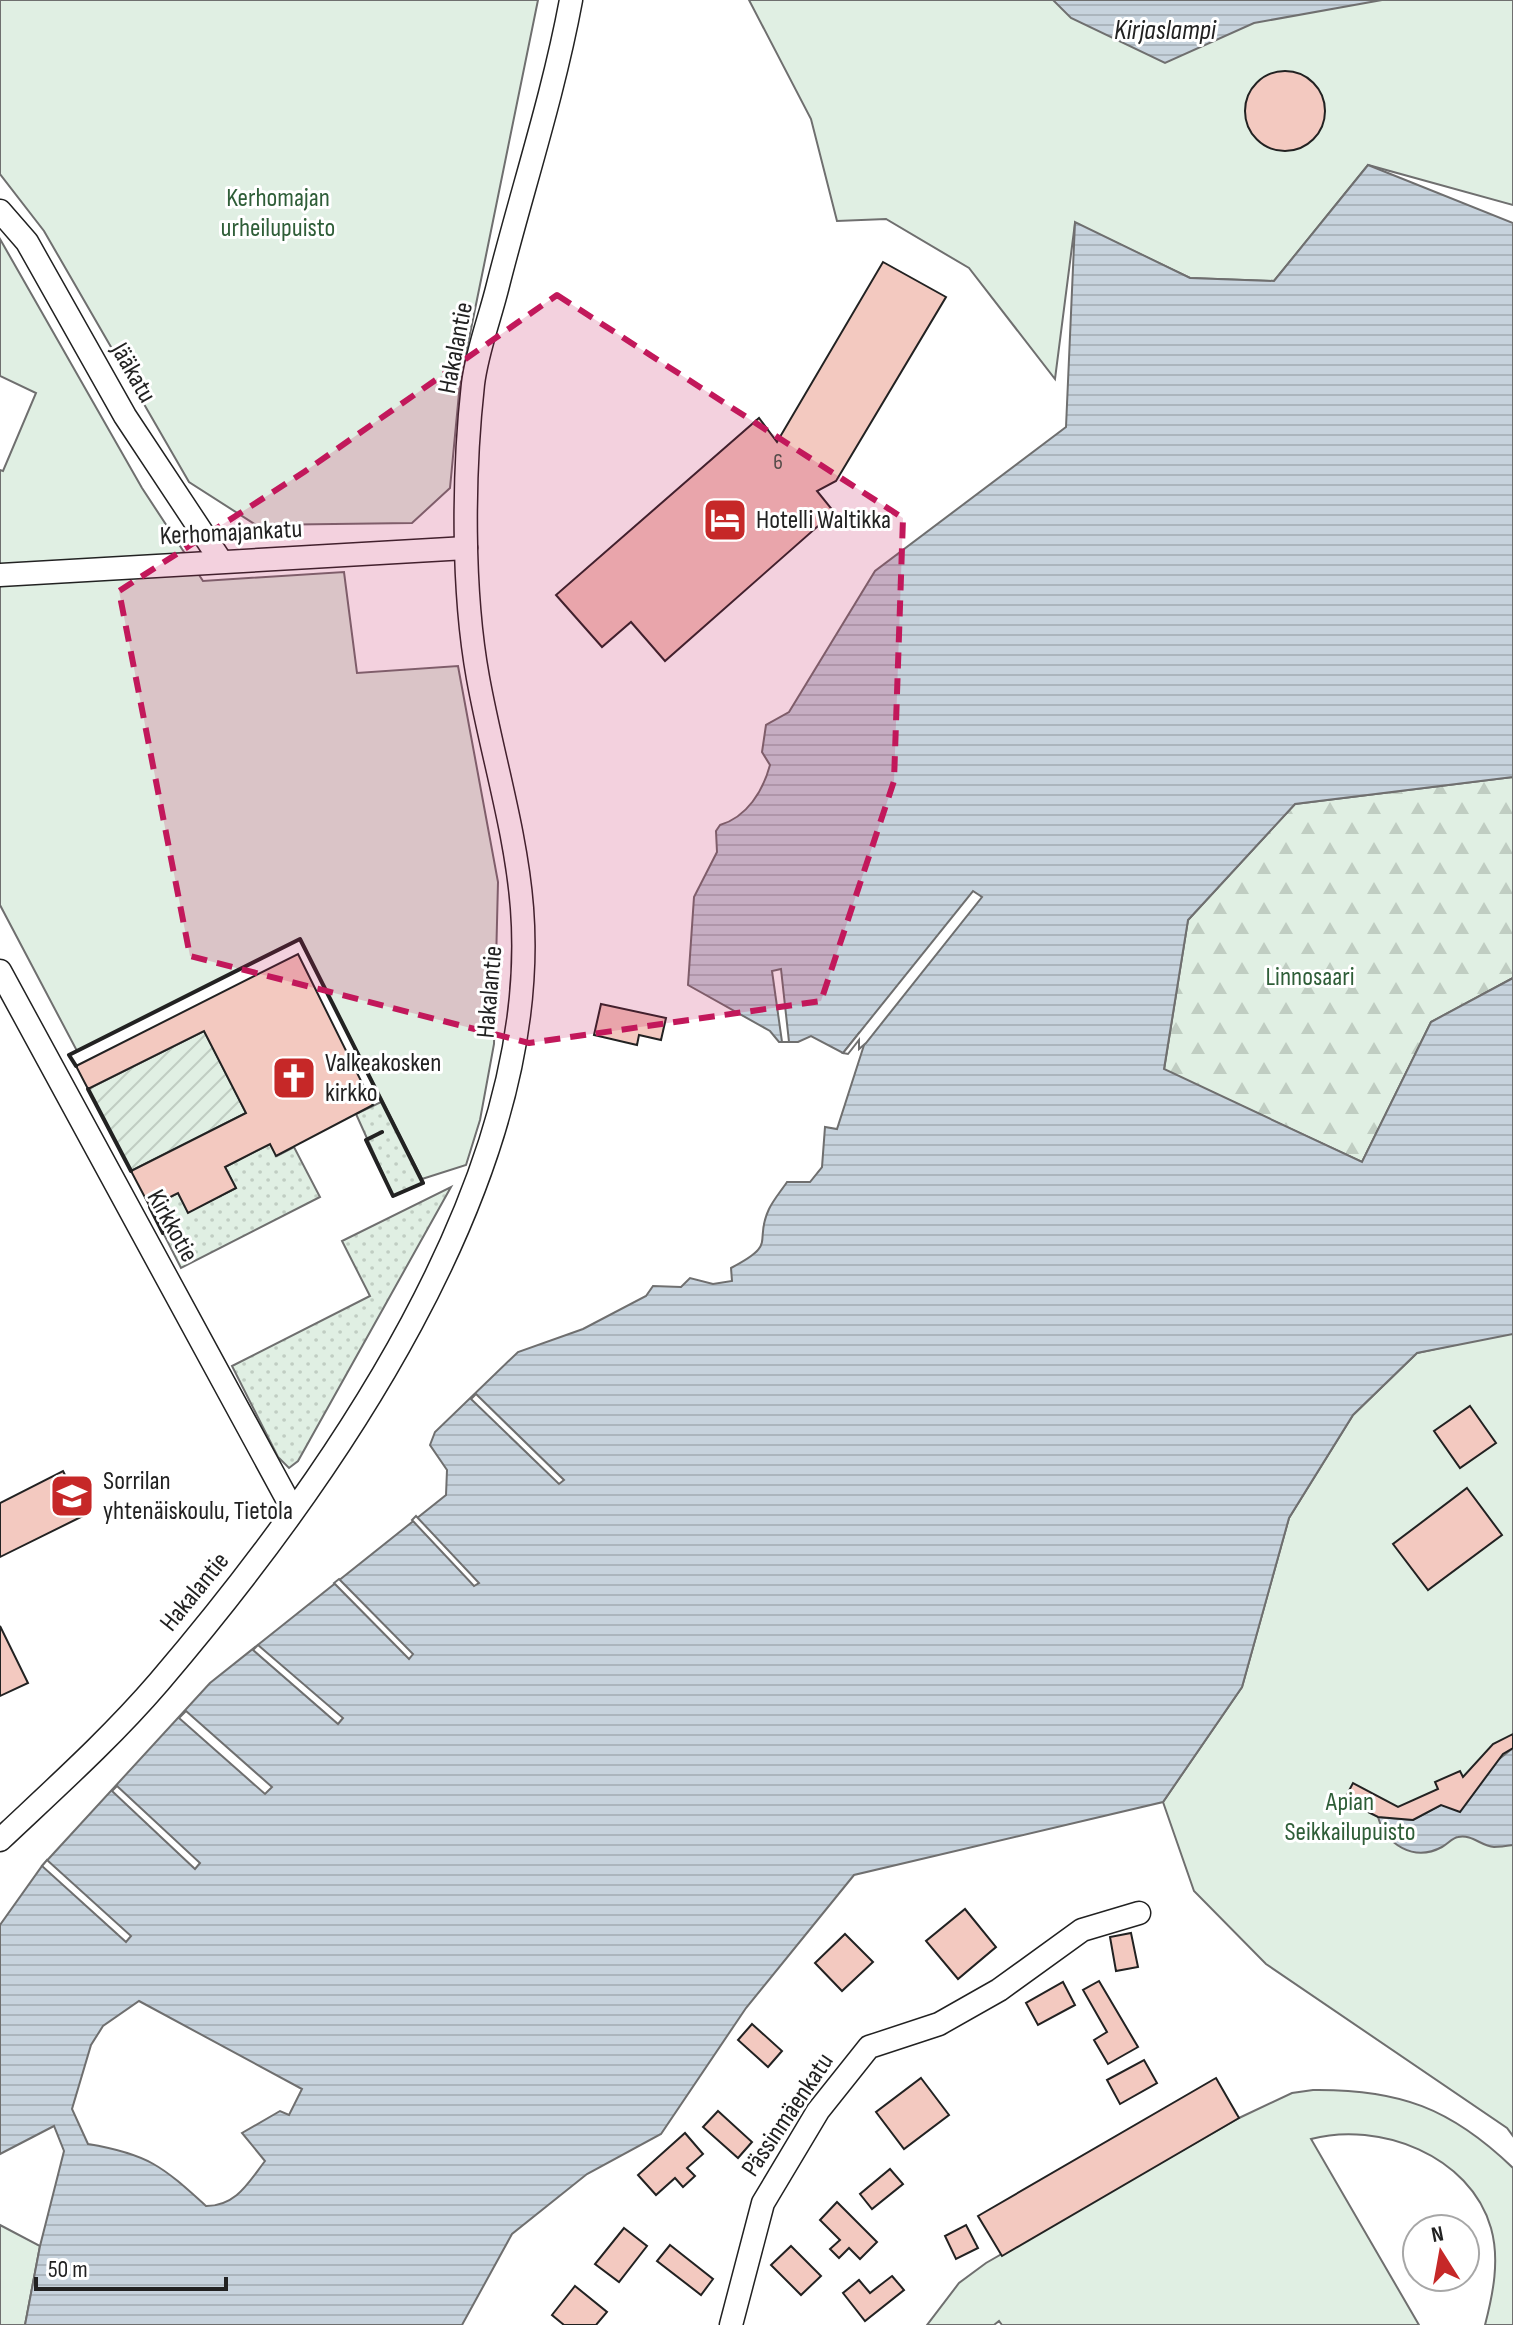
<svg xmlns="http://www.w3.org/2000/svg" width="1513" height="2325" font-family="'Sofia Sans Condensed',sans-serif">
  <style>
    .grass { fill: url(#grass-dots); stroke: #6f6f6f; stroke-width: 2 }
    .forest { fill: url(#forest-firs); stroke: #6f6f6f; stroke-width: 2 }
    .park { fill: #e0efe3; stroke: #6f6f6f; stroke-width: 2 }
    .garden { fill: url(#garden-furrows); stroke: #6f6f6f; stroke-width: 2 }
    .water { fill: url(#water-rules); stroke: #6f6f6f; stroke-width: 2; fill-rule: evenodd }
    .pier { fill: #fff; stroke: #6f6f6f; stroke-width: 2 }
    .building { fill: #f3c9c0; stroke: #222; stroke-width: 2 }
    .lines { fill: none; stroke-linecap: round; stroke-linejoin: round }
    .street-casing { stroke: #222; stroke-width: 25 }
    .street { stroke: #fff; stroke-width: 22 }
    .wall { stroke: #222; stroke-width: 4 }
    .marked { fill: #c2185b; fill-opacity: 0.2; stroke: #c2185b; stroke-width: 6; stroke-dasharray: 16 10; stroke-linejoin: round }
    .labels { text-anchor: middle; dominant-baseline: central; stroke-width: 6; stroke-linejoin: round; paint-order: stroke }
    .number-label { font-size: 22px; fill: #564c4a }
    .park-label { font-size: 26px; fill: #2f5e38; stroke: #fff }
    .street-label { font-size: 26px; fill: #222; stroke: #fff }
    .poi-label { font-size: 26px; fill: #222; stroke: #fff; text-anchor: start }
    .water-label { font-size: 28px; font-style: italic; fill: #222; stroke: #fff }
  </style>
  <defs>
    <pattern id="grass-dots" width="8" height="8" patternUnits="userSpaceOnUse" patternTransform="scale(2)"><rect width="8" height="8" fill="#e0efe3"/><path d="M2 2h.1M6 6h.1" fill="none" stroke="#c0cdc2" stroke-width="1.8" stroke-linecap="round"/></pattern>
    <pattern id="forest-firs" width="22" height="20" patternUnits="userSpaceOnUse" patternTransform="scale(2)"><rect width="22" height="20" fill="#e0efe3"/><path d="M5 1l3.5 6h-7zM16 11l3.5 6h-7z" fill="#c0cdc2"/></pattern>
    <pattern id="garden-furrows" width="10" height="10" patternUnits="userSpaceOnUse" patternTransform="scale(2)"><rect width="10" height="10" fill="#e0efe3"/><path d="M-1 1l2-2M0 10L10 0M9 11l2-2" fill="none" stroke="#c0cdc2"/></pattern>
    <pattern id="water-rules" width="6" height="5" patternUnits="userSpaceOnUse" patternTransform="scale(2)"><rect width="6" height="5" fill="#c7d3dd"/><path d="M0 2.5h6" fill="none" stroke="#abb5bd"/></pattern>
  </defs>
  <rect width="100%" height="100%" fill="#fff"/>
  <!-- grass -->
  <g class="grass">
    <polygon points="383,1101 423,1183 393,1196 356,1114"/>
    <polygon points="270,1144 277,1156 294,1147 320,1197 181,1268 150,1207 178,1193 188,1212 236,1188 225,1167"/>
    <polygon points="451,1187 298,1461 289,1468 278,1457 232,1366 370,1296 342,1241"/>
  </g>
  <!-- forest -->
  <polygon class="forest" points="1513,777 1513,978 1431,1022 1362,1162 1164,1070 1188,920 1295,804"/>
  <!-- park -->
  <g class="park">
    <polygon points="0,0 538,0 460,383 450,488 412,523 256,525 189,482 44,231 0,174"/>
    <polygon points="749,0 1513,0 1513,205 1368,165 1274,281 1190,278 1075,223 1055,379 969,268 886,219 837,221 811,119"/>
    <polygon points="0,239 142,488 203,581 344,572 357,673 458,666 498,882 494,1044 480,1120 466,1165 422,1179 300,939 77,1051 0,905 0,470 3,471 36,393 0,376"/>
    <polygon points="1509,1333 1513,1334 1513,2136 1507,2128 1266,1964 1194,1891 1163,1802 1242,1687 1289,1518 1353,1415 1417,1353"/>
    <path d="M1313,2090C1399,2089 1451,2108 1513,2168V2325H1485C1493,2294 1500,2260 1491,2228C1470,2155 1379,2121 1311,2139L1419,2325H1002L999,2321L994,2325H927L959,2283L986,2263L1239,2118L1292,2093Z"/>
    <polygon points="0,2225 40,2246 25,2325 0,2325"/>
  </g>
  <!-- garden -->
  <polygon class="garden" points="204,1031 246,1113 131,1171 88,1089"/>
  <!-- water -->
  <g class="water">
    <polygon points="1053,0 1382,0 1254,23 1165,63 1071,18"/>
    <path d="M1368,165L1513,223V777L1295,804L1188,920L1164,1069L1362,1162L1431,1022L1513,978V1334L1417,1353L1353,1415L1289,1518L1242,1687L1163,1802L854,1875L746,2008L661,2134L587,2174L512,2234L462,2325H25L40,2246L64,2151L54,2126L0,2154V1925L42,1866L210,1683L446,1495L447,1470L430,1445L435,1432L518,1352L583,1329L646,1296L653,1286L681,1287L690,1278L713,1284L732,1281L731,1268C779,1243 753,1243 769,1209C774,1199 781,1191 787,1182H810L822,1167L825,1127L837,1129L865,1042L859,1033L843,1053L811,1036L798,1042H779L770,1031L688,985L694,897L717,852L716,831L720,825C747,817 763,791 770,765L762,752L766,725L789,712L875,571L1066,427L1075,222L1190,278L1274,281ZM139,2001L302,2089L289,2115L280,2111L242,2133L265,2161C248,2183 236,2206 206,2206C162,2166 148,2154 88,2144L72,2109L91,2045L103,2026Z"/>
    <path d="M1513,1748V1845C1507,1846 1500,1847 1494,1847C1481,1846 1472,1834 1458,1837C1452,1838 1448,1844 1442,1847C1414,1862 1386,1845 1378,1817L1413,1820L1441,1805Z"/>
  </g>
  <!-- pier -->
  <g class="pier">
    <polygon points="973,891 982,897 866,1043 859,1049 859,1040 848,1054 843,1053"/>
    <polygon points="781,969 789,1042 782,1042 772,971"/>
    <polygon points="476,1394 564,1480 559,1484 471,1399"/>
    <polygon points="416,1516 479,1583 474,1586 412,1520"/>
    <polygon points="339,1579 413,1654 409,1659 334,1583"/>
    <polygon points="258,1645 343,1718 338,1724 253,1650"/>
    <polygon points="186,1711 272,1787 265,1794 179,1718"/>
    <polygon points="117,1786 200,1863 195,1869 112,1791"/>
    <polygon points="47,1860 131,1936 126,1942 42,1866"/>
  </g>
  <!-- building -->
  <g class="building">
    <circle cx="1285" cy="111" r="40"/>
    <polygon points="883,262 946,297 836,481 817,491 834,512 665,661 631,622 602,647 556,595 759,418 777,442"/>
    <polygon points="298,954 373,1105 276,1156 270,1144 225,1167 236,1188 188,1213 178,1193 150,1207 131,1171 246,1113 204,1031 88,1089 76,1066"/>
    <polygon points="601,1004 666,1018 661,1040 639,1035 637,1045 594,1035"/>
    <polygon points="1470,1406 1496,1443 1460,1468 1434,1431"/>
    <polygon points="63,1471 85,1515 0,1557 0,1503"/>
    <polygon points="1467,1488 1502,1535 1428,1590 1393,1544"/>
    <polygon points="0,1626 28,1683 0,1696"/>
    <polygon points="1513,1734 1513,1748 1503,1754 1460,1812 1441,1805 1413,1820 1378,1817 1344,1800 1353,1783 1398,1807 1438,1789 1435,1782 1460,1771 1463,1777 1493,1744"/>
    <polygon points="965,1909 996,1947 958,1979 926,1941"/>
    <polygon points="1131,1933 1138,1967 1116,1971 1110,1937"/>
    <polygon points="845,1934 873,1962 842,1991 815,1963"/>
    <polygon points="1099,1981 1138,2047 1108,2064 1094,2040 1107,2032 1083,1990"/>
    <polygon points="1063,1982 1075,2005 1038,2025 1026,2003"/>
    <polygon points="752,2024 782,2051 768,2067 738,2040"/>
    <polygon points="1144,2060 1157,2083 1120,2104 1107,2080"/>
    <polygon points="921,2078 949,2115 904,2149 876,2112"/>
    <polygon points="1216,2078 1239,2118 1002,2256 978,2216"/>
    <polygon points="718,2111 752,2142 738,2158 703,2127"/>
    <polygon points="685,2133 703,2154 687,2168 695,2176 683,2187 675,2178 656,2195 638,2175"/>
    <polygon points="890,2169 903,2184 872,2209 860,2194"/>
    <polygon points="837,2202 877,2242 860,2259 849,2248 839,2258 830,2249 840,2240 820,2220"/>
    <polygon points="966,2225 978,2248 956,2259 945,2236"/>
    <polygon points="624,2228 647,2246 619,2282 595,2264"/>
    <polygon points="670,2245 713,2279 701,2295 657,2261"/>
    <polygon points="791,2246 821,2276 801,2295 771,2265"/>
    <polygon points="892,2276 904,2290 865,2321 843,2293 859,2280 870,2293"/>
    <polygon points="575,2286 607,2312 596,2325 564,2325 552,2315"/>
  </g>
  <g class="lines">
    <!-- street casing -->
    <g class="street-casing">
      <g id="street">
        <polyline points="0,211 27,242 125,416 221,561"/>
        <polyline points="0,575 466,548"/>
        <polyline points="0,971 293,1510"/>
        <path d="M0,1840C54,1789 111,1738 159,1682C328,1484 543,1181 522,908C516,831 492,755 478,678C462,590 463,474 473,384C477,351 490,318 498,285C522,190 553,97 571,0"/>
        <polyline points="731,2325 763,2203 818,2111 869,2047 939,2024 999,1990 1082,1930 1139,1913"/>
      </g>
    </g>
    <!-- street -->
    <use href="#street" class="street"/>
    <!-- wall -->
    <g class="wall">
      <polyline points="76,1066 69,1055 300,939 423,1183 393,1196 366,1140 382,1132"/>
      <polyline points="88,1089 131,1171"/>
      <polyline points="150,1207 163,1233"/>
    </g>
  </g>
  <!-- marked area -->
  <path class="marked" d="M557,295L903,518L894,781L821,1001L529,1043L190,956L119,591L304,472Z"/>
  <!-- icons -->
  <defs>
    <g id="hotel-square" transform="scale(2.3)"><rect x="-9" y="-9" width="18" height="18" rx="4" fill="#c62828" stroke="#fff"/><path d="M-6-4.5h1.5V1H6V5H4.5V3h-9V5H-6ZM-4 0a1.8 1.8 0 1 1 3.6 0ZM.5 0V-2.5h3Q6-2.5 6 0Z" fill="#fff"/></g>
    <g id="church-square" transform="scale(2.3)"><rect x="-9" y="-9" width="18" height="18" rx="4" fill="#c62828" stroke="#fff"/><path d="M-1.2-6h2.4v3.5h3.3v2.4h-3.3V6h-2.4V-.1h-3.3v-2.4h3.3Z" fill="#fff"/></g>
    <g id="school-square" transform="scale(2.3)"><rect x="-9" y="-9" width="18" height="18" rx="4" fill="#c62828" stroke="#fff"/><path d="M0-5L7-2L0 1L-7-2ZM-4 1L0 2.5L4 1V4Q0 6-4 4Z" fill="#fff"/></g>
  </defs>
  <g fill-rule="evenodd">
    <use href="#hotel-square" x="725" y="520"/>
    <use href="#church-square" x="294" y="1078"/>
    <use href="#school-square" x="72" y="1496"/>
  </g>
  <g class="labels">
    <!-- number labels -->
    <g class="number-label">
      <text x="778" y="462">6</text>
    </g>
    <!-- park labels -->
    <g class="park-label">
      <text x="278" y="198">Kerhomajan<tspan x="278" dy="30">urheilupuisto</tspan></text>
      <text x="1310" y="977">Linnosaari</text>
      <text x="1350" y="1802">Apian<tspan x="1350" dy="30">Seikkailupuisto</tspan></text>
    </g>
    <!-- street labels -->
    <g class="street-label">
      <text transform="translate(456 348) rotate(-79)">Hakalantie</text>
      <text transform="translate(133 373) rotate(60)">Jääkatu</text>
      <text transform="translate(231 533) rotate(-3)">Kerhomajankatu</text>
      <text transform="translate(490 992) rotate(-85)">Hakalantie</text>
      <text transform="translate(172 1226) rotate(61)">Kirkkotie</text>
      <text transform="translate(195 1592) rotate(-51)">Hakalantie</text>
      <text transform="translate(788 2115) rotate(-56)">Pässinmäenkatu</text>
    </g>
    <!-- poi labels -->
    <g class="poi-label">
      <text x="756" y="520">Hotelli Waltikka</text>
      <text x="325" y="1063">Valkeakosken<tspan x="325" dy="30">kirkko</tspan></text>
      <text x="103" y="1481">Sorrilan<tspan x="103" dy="30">yhtenäiskoulu, Tietola</tspan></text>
    </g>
    <!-- water labels -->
    <g class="water-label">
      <text x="1165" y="30">Kirjaslampi</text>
    </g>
  </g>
  <!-- north arrow -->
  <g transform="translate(1441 2253) rotate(349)"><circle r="38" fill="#ffffff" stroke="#a7a7a7" stroke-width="2"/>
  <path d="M0-6L14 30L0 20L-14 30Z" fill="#c62828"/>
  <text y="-12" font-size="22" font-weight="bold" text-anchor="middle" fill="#222222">N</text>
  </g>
  <!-- scale -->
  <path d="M36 2277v12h190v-12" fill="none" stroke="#222222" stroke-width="4"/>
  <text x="48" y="2277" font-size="24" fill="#222222" stroke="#ffffff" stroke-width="6" paint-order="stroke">50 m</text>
</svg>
